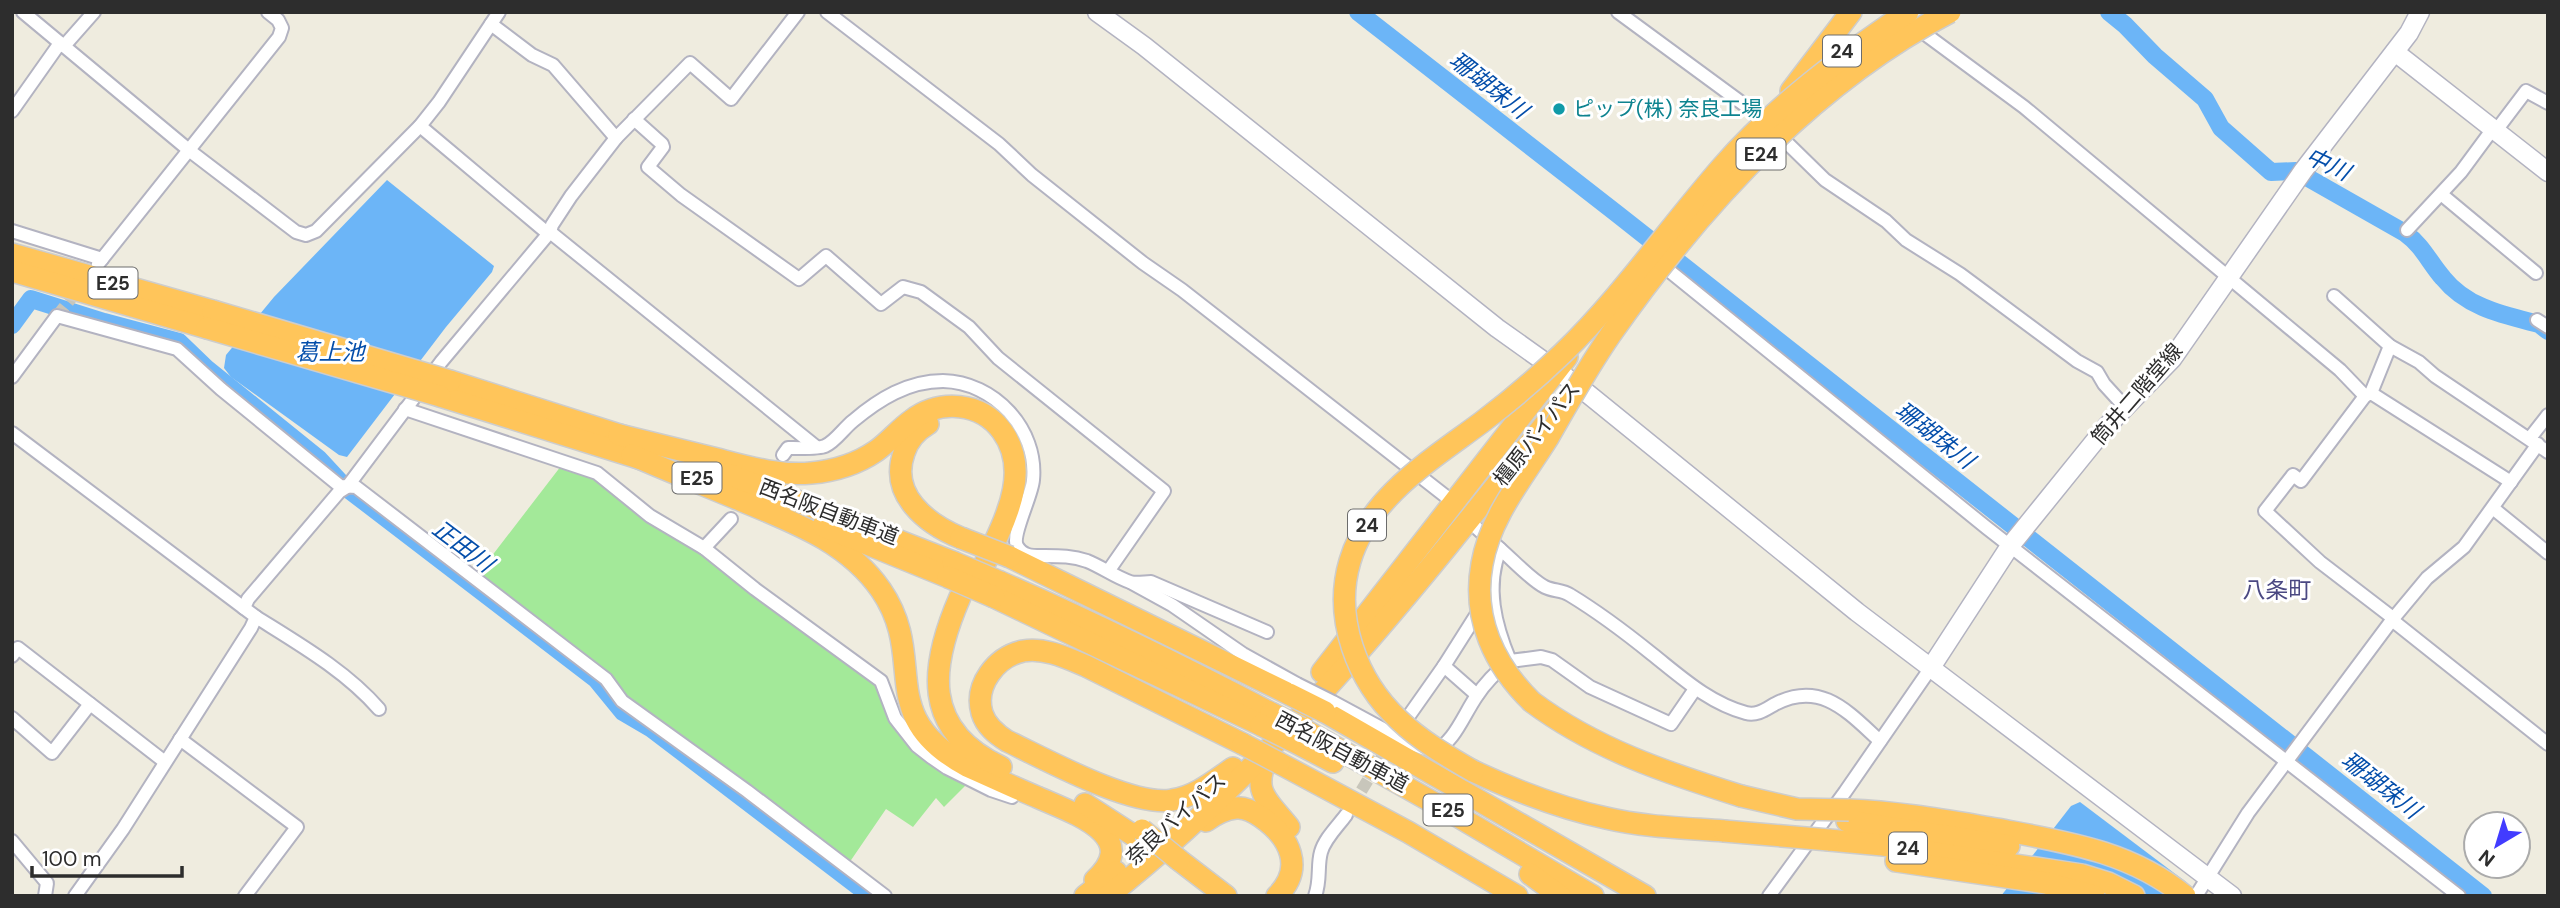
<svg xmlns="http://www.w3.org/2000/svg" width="2560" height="908" font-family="'DM Sans','Noto Sans JP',sans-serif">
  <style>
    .green { fill: #a3e999 }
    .water { fill: #6cb5f7 }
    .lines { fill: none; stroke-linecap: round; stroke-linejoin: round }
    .river { stroke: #6cb5f7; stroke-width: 18 }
    .street-tunnel { stroke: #c8c6bb; stroke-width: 12; stroke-dasharray: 12 6; stroke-linecap: butt }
    .street-casing { stroke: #b3b3c1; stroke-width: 16 }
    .secondary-casing { stroke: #b3b3c1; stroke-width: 21 }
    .highway-casing { stroke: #cdcdcd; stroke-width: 24 }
    .street { stroke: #fff; stroke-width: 12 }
    .secondary { stroke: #fff; stroke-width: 18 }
    .highway { stroke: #ffc55a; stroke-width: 21 }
    .street-bridge-casing { stroke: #b3b3c1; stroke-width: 16; stroke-linecap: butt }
    .highway-bridge-casing { stroke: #cdcdcd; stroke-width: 24; stroke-linecap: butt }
    .street-bridge { stroke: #fff; stroke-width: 12 }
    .highway-bridge { stroke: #ffc55a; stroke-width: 21 }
    .culture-dot { fill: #0f9aa8; stroke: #fff; stroke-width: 2.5 }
    .labels { text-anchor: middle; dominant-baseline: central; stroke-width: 6; stroke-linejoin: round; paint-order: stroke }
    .shield { fill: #fff; stroke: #6c6c6c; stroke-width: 2 }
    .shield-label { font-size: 19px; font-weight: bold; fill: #2d2d2d }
    .culture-label { font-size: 21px; fill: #0d838f; stroke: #fff; text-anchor: start }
    .street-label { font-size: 21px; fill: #2d2d2d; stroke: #fff }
    .water-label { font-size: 23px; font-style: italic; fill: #044eaa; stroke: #fff }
    .neighbourhood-label { font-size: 23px; fill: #4b4982; stroke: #fff }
  </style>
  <rect width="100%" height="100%" fill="#efecdf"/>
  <!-- green -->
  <polygon class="green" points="561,466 597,480 638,514 700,553 792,624 879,686 890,720 902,738 916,752 940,771 967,784 944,807 936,798 913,827 886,809 847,866 638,711 478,574"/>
  <!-- water -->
  <g class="water">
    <polygon points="387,180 494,266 492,272 446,327 347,457 339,455 231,377 224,368 226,355 274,297"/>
    <polygon points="2080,802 2186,882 2187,892 2184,896 2001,896 2071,806"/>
  </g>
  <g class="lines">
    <!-- river -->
    <g class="river">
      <polyline points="1358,12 1616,213 2483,896"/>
      <path d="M2109,12L2125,25L2155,56L2205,99L2221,128L2271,172L2296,171L2405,233C2423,246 2429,262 2443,278C2467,308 2504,315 2539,324L2548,331"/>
      <polyline points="12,325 31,299 104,322 179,342 206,368 319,459 344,486 596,679 623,712 652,729 871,896"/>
    </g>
    <!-- street-tunnel -->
    <g class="street-tunnel">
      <polyline points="57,316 81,286"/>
      <polyline points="1352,806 1390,744"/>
    </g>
    <!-- street casing -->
    <g class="street-casing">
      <g id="street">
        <polyline points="23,12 190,151 296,232 306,235 316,231 420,126 439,102 499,12"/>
        <polyline points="827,12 999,144 1032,175 1143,263 1182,290 1453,502"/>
        <polyline points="1618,12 1750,109 1761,120"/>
        <polyline points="491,24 532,55 553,65 616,138"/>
        <polyline points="1917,28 2024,107 2340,370 2365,396 2371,393 2511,482"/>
        <polyline points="64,46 94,12"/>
        <polyline points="12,111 60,43"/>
        <polyline points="634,119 662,144 663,147 648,167 681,195 799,279 826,256 881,304 903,287 921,292 969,327 998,358 1164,491 1109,570"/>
        <polyline points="420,126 545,231 550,232 815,446"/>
        <polyline points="2495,132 2526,91 2548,103"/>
        <polyline points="1779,135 1825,180 1886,221 1906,240 1960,274 2077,361 2097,372 2104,384 2125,407"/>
        <polyline points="2441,194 2536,273"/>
        <polyline points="2407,230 2461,172 2492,130"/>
        <polyline points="12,231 102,259"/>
        <polyline points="98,264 279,37 282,28 278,20 268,12"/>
        <polyline points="1667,269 1987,528 2459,896"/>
        <polyline points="2334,296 2390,346 2419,362 2435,376 2548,452"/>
        <polyline points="2537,320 2548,327"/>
        <polyline points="12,377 57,316 177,349 221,389 340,486 356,487 606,679 622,701 747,791 885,896"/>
        <polyline points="2371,393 2390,346"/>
        <polyline points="2365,396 2301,481 2293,475 2265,511 2320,562 2393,618"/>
        <polyline points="405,409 597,473 650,516 704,548 755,589 881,681 895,718 917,746 931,757 947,768 991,790 1012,797"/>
        <polyline points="12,433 244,608"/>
        <polyline points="2530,438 2548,415"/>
        <path d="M783,455L788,448C796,448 818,449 825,446C835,442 844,428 853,421C879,399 908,381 943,381C994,382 1038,429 1033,480C1032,496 1011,535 1017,546C1023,557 1033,556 1045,556C1060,556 1073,556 1087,561C1102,567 1115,577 1130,582C1136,584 1145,582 1151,582L1267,632"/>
        <polyline points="2494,509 2548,553"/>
        <polyline points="704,548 731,519"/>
        <path d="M1500,549C1513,560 1531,580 1545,587C1553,591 1563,590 1570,595C1598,612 1626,633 1652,654C1681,677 1709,703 1746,713C1757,716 1766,709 1775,704C1821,680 1848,712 1880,741"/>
        <polyline points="1132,583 1172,605 1243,654 1297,684"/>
        <path d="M256,617C299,644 346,671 379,709"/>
        <polyline points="2392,620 2548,744"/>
        <polyline points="12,656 18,648 165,762"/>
        <polyline points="1510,661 1541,657 1552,660 1590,687 1671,724 1695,689"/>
        <polyline points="1477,695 1444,666 1482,606"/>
        <path d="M1333,702L1409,743L1433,752C1454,743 1463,716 1476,697C1485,683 1497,671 1510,661C1495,625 1485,587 1500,549L1469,521"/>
        <polyline points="12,718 52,753 90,704"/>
        <polyline points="1401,727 1444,666"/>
        <polyline points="180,739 297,827 245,896"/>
        <polyline points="12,841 47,883 45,896"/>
        <polyline points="75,896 123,829 251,628 256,617 244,608 248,599 339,492 347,487 441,362 550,232 552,225 571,196 616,138 690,63 731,99 798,12"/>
        <path d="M1315,896C1321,880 1317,866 1321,852C1325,838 1338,826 1346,815"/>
        <polyline points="1769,896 1845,792 1930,669"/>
        <polyline points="2196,896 2248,813 2392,620 2427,578 2464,547 2538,444"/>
      </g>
    </g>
    <!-- secondary casing -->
    <g class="secondary-casing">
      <g id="secondary">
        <polyline points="1097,12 1144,46 1497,328 1577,385 1857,612 2232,896"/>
        <polyline points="2395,52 2548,172"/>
        <polyline points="1930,669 2010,546 2107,426 2172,359 2303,171 2409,33 2420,12"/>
      </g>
    </g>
    <!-- highway casing -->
    <g class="highway-casing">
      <g id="highway">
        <polyline points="1791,91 1851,12"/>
        <polyline points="12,254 213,311"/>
        <polyline points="12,271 207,328"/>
        <polyline points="450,381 632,439"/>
        <polyline points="440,396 645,460"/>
        <path d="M928,424C916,431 908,440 904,453C889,495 927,524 961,538"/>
        <path d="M619,435C652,443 685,451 717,459C748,467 779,476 811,473C834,471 857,464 876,451C889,442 899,429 912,420C940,399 981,402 1002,431C1032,472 1004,521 986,561"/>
        <path d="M632,455C668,471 704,485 740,500C792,522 847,541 881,590C929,660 873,715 967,766C990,776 1013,787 1037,797C1070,812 1144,835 1095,880"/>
        <polyline points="728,474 953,562"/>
        <polyline points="823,526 948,577"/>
        <polyline points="1010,557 1289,694"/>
        <path d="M1000,582C1093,622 1182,666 1271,713"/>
        <path d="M960,597C930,666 921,730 1001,767"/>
        <polyline points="994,597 1261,725"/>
        <polyline points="1322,672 1567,357"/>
        <path d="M1532,702C1595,749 1667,773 1741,796"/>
        <polyline points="1325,712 1645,896"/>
        <polyline points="1301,728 1459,817 1593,896"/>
        <polyline points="1291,740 1333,762"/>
        <path d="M1269,752C1251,792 1265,797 1289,827"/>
        <polyline points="1279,763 1408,832 1517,896"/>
        <path d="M1233,768C1214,781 1195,797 1172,800C1132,807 1045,759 1007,741C996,734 986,726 982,713C974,685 996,657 1023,651C1044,647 1067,658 1086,666L1243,744"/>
        <path d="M1473,771C1516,791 1560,808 1606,818C1644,827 1685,828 1724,831"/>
        <polyline points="1085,804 1136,837"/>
        <path d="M1849,810C1899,812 1948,821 1997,829C2065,842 2130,851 2185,896"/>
        <path d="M1206,821C1214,815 1225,809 1236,808C1245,807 1254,812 1261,817C1290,837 1305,868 1277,896"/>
        <polyline points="1847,821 2009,846"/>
        <polyline points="1829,840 1883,845 2082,875 2108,883 2134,896"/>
        <polyline points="1179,860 1226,896"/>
        <polyline points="1896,861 2046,883 2094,896"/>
        <polyline points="1530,874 1560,896"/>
        <polyline points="1085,896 1116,872"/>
        <path d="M1108,896C1282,758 1420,582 1557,409"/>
      </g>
    </g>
    <!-- street -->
    <use href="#street" class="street"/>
    <!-- secondary -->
    <use href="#secondary" class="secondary"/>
    <!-- highway -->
    <use href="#highway" class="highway"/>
    <!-- street-bridge casing -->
    <g class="street-bridge-casing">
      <polyline id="street-bridge" points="1297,684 1333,702"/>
    </g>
    <!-- highway-bridge casing -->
    <g class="highway-bridge-casing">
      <g id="highway-bridge">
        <polyline points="213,311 450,381"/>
        <polyline points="207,328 440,396"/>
        <polyline points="961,538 1010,557"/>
        <polyline points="953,562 1000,582"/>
        <polyline points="948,577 994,597"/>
        <polyline points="1289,694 1325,712"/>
        <path d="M1532,702C1494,665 1472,618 1482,564C1490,517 1523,478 1548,438C1568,403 1588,367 1611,334C1700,207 1811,84 1950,12"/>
        <polyline points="1271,713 1301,728"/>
        <polyline points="1261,725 1291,740"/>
        <polyline points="1243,744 1279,763"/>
        <path d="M1473,771C1447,756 1421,741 1399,720C1357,681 1333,618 1350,561C1369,497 1431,460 1482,422C1510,401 1537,378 1563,353C1621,297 1668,229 1721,168C1774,107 1841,57 1908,12"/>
        <polyline points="1741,796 1797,809 1849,810"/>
        <polyline points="1142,830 1179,860"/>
        <polyline points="1724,831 1829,840"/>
      </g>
    </g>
    <!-- street-bridge -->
    <use href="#street-bridge" class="street-bridge"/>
    <!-- highway-bridge -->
    <use href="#highway-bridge" class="highway-bridge"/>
  </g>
  <!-- markers -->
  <circle class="culture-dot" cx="1559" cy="109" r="7"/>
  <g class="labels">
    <!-- shield labels -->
    <g class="shield">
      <rect x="1823" y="35.5" width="38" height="31" rx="5"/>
      <rect x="1736.5" y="138.5" width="49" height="31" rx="5"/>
      <rect x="88.5" y="267.5" width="49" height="31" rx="5"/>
      <rect x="672.5" y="462.5" width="49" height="31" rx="5"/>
      <rect x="1348" y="509.5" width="38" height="31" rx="5"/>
      <rect x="1423.5" y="794.5" width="49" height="31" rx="5"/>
      <rect x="1889" y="832.5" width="38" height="31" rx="5"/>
    </g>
    <g class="shield-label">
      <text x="1842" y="51">24</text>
      <text x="1761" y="154">E24</text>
      <text x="113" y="283">E25</text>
      <text x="697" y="478">E25</text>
      <text x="1367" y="525">24</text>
      <text x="1448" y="810">E25</text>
      <text x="1908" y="848">24</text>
    </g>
    <!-- culture labels -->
    <g class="culture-label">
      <text x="1573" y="109">ピップ(株) 奈良工場</text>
    </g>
    <!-- street labels -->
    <g class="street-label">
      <text transform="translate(2137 394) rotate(-49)">筒井二階堂線</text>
      <text transform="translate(1537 434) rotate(-52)">橿原バイパス</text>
      <text transform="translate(829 512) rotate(21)">西名阪自動車道</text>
      <text transform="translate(1342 752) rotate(28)">西名阪自動車道</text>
      <text transform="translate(1176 819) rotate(-42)">奈良バイパス</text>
    </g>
    <!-- water labels -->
    <g class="water-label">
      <text transform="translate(1489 85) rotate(38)">珊瑚珠川</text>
      <text transform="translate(2328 164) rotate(25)">中川</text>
      <text x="330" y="352">葛上池</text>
      <text transform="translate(1935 435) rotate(38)">珊瑚珠川</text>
      <text transform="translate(463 546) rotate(37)">正田川</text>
      <text transform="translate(2381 785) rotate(38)">珊瑚珠川</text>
    </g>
    <!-- neighbourhood labels -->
    <g class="neighbourhood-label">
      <text x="2277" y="590">八条町</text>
    </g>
  </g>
  <!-- border -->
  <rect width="2560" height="908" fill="none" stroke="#2d2d2d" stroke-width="28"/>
  <!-- north arrow -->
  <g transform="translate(2497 845) rotate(218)"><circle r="33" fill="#ffffff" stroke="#ababab" stroke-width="2"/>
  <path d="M0-5L12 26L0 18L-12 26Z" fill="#423cff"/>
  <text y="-10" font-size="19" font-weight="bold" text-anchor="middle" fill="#2d2d2d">N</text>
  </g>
  <!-- scale -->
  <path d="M32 866v10h150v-10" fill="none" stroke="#2d2d2d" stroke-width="3.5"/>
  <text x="42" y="866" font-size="21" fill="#2d2d2d" stroke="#ffffff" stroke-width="5" paint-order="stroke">100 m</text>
</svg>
